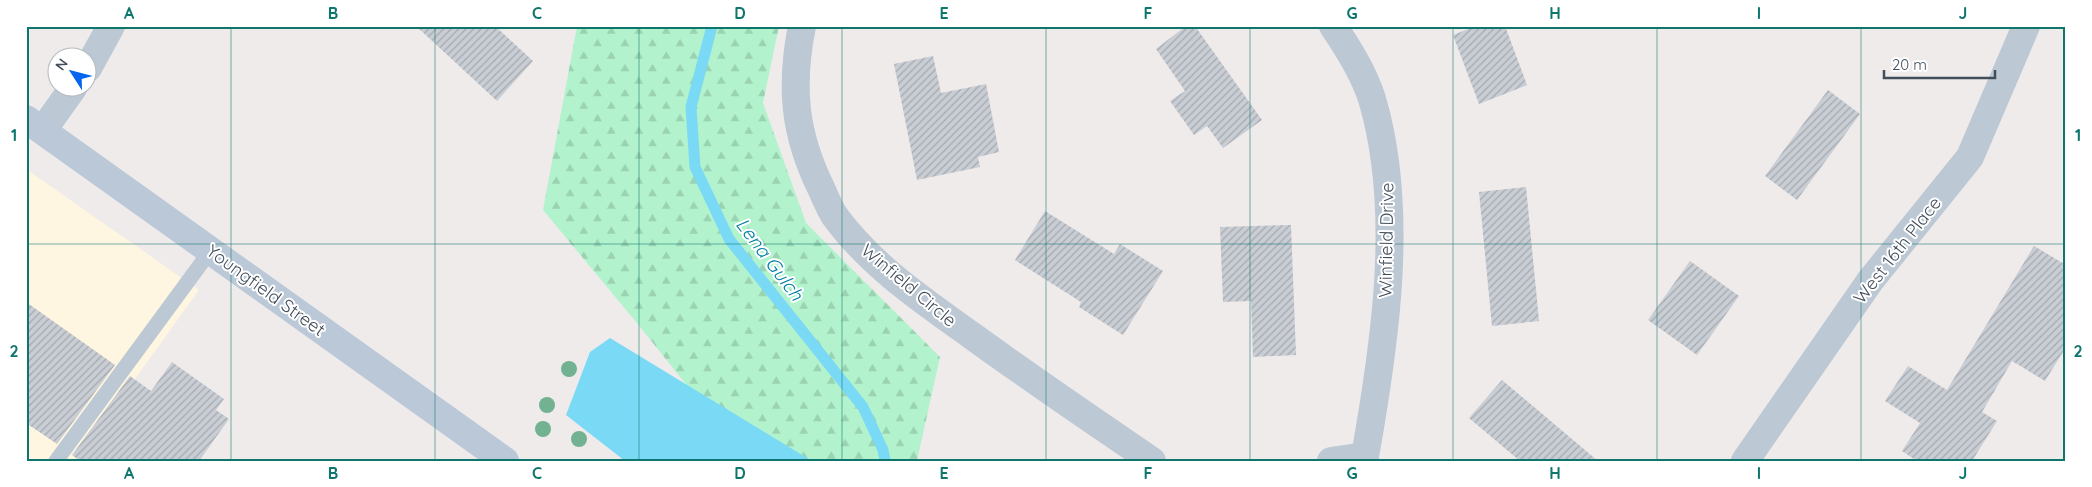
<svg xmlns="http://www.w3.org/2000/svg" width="2092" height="487" font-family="Quicksand,sans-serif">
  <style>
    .commercial { fill: #fef6e0 }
    .forest { fill: url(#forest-firs) }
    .water { fill: #7ad9f5 }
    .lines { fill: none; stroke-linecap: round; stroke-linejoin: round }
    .stream { stroke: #7ad9f5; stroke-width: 11 }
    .building { fill: url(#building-hatch) }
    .lane { stroke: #bcc8d3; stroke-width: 15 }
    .street { stroke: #bcc8d3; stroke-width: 28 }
    .secondary { stroke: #bbc8d8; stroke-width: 28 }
    .tree { fill: #72b192 }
    .grid { fill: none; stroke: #0f766e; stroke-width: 1; stroke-opacity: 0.55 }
    .labels { text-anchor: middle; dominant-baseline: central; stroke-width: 4; stroke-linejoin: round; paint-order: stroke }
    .street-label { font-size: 18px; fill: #424e5b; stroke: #fff }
    .water-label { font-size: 19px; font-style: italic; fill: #0180a7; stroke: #fff }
    .neatline { fill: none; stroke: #0f766e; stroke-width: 2 }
    .grid-label { font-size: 16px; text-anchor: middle; font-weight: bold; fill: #0f766e }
  </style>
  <defs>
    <pattern id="forest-firs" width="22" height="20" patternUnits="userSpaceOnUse" patternTransform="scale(1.25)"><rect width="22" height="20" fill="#b2f3cd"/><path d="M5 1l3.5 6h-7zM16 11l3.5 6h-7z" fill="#9ad2b2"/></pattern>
    <pattern id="building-hatch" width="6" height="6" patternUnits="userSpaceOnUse" patternTransform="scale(1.25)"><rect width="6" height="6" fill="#c9cdd4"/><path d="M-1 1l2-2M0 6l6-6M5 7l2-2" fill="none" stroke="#a5a9af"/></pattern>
  </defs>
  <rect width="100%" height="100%" fill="#efebeb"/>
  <!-- commercial -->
  <polygon class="commercial" points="26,169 199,290 76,461 26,461"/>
  <!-- forest -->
  <polygon class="forest" points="577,26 779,26 763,103 806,223 940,357 917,461 747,461 637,323 543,210"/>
  <!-- water -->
  <polygon class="water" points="610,338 812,461 625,461 566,415 590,352"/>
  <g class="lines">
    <!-- stream -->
    <polyline class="stream" points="712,26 691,107 695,167 729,239 863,407 883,450 885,461"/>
  </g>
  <!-- building -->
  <g class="building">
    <polygon points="416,26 495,26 533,61 497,101"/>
    <polygon points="1186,26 1195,26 1262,120 1223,148 1207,126 1194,135 1170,101 1185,91 1156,49"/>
    <polygon points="1476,26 1505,26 1527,85 1479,104 1453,35"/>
    <polygon points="933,56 941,93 986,84 999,152 978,157 980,167 917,180 894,64"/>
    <polygon points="1828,90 1860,114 1797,200 1765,176"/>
    <polygon points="1526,187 1539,321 1492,326 1479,192"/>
    <polygon points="1045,211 1114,254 1120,244 1163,271 1123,335 1079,307 1081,302 1015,260"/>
    <polygon points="1291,225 1296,355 1253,357 1251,301 1223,302 1220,227"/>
    <polygon points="2034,246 2066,265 2066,347 2045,381 2012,361 1982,412 1997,421 1972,461 1917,461 1902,451 1920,423 1885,401 1908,366 1947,390"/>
    <polygon points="1690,261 1739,296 1697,355 1648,320"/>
    <polygon points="26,302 115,365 57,444 26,423"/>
    <polygon points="172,362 224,399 216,410 229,419 199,461 80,461 72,455 130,376 151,391"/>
    <polygon points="1502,380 1598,461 1520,461 1469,418"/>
  </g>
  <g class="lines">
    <!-- lane -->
    <polyline class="lane" points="56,461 211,250"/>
    <!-- street -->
    <g class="street">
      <path d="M802,26C790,86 794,133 821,188C825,197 829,207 834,215C870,265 922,300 971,335C1030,378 1091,419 1152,461"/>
      <path d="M1333,26C1348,48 1364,73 1372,99C1405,210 1385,344 1365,456"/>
      <polyline points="88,68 111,26"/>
      <polyline points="43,130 73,88"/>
      <polyline points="1331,461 1365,456"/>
      <polyline points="1745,461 1870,281 1970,157 2026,26"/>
    </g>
    <!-- secondary -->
    <polyline class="secondary" points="26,119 505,461"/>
  </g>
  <!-- trees -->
  <g class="tree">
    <circle cx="569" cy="369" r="8"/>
    <circle cx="547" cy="405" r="8"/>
    <circle cx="543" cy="429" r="8"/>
    <circle cx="579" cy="439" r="8"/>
  </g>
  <!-- grid -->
  <path class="grid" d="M231,26V461M435,26V461M639,26V461M842,26V461M1046,26V461M1250,26V461M1453,26V461M1657,26V461M1861,26V461M26,244H2066"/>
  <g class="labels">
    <!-- street labels -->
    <g class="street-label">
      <text transform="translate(1386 240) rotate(-89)">Winfield Drive</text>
      <text transform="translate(1897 250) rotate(-52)">West 16th Place</text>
      <text transform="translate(909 285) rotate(40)">Winfield Circle</text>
      <text transform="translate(266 290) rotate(36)">Youngfield Street</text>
    </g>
    <!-- water labels -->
    <g class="water-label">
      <text transform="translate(770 259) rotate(53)">Lena Gulch</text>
    </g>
  </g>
  <!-- border -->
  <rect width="2092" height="487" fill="none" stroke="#ffffff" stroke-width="55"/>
  <!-- north arrow -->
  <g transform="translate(72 72) rotate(306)"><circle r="24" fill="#ffffff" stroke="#b3b8bd"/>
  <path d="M0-4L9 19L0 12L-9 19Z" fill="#0565ef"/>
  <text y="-8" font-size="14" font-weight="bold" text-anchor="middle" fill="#424e5b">N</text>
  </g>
  <!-- scale -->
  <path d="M1884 70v8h111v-8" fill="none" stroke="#424e5b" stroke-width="2.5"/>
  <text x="1892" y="70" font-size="15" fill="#424e5b" stroke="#ffffff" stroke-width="4" paint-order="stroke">20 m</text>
  <rect x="28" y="28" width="2036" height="432" class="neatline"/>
  <g class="grid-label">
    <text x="129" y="19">A</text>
    <text x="333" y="19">B</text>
    <text x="537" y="19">C</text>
    <text x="740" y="19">D</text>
    <text x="944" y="19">E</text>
    <text x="1148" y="19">F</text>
    <text x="1352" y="19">G</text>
    <text x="1555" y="19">H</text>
    <text x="1759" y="19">I</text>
    <text x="1963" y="19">J</text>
    <text x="14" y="141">1</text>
    <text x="2078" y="141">1</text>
    <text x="14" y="357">2</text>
    <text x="2078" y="357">2</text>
    <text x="129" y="479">A</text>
    <text x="333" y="479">B</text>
    <text x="537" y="479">C</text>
    <text x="740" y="479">D</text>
    <text x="944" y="479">E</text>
    <text x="1148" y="479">F</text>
    <text x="1352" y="479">G</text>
    <text x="1555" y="479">H</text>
    <text x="1759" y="479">I</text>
    <text x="1963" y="479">J</text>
  </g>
</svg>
